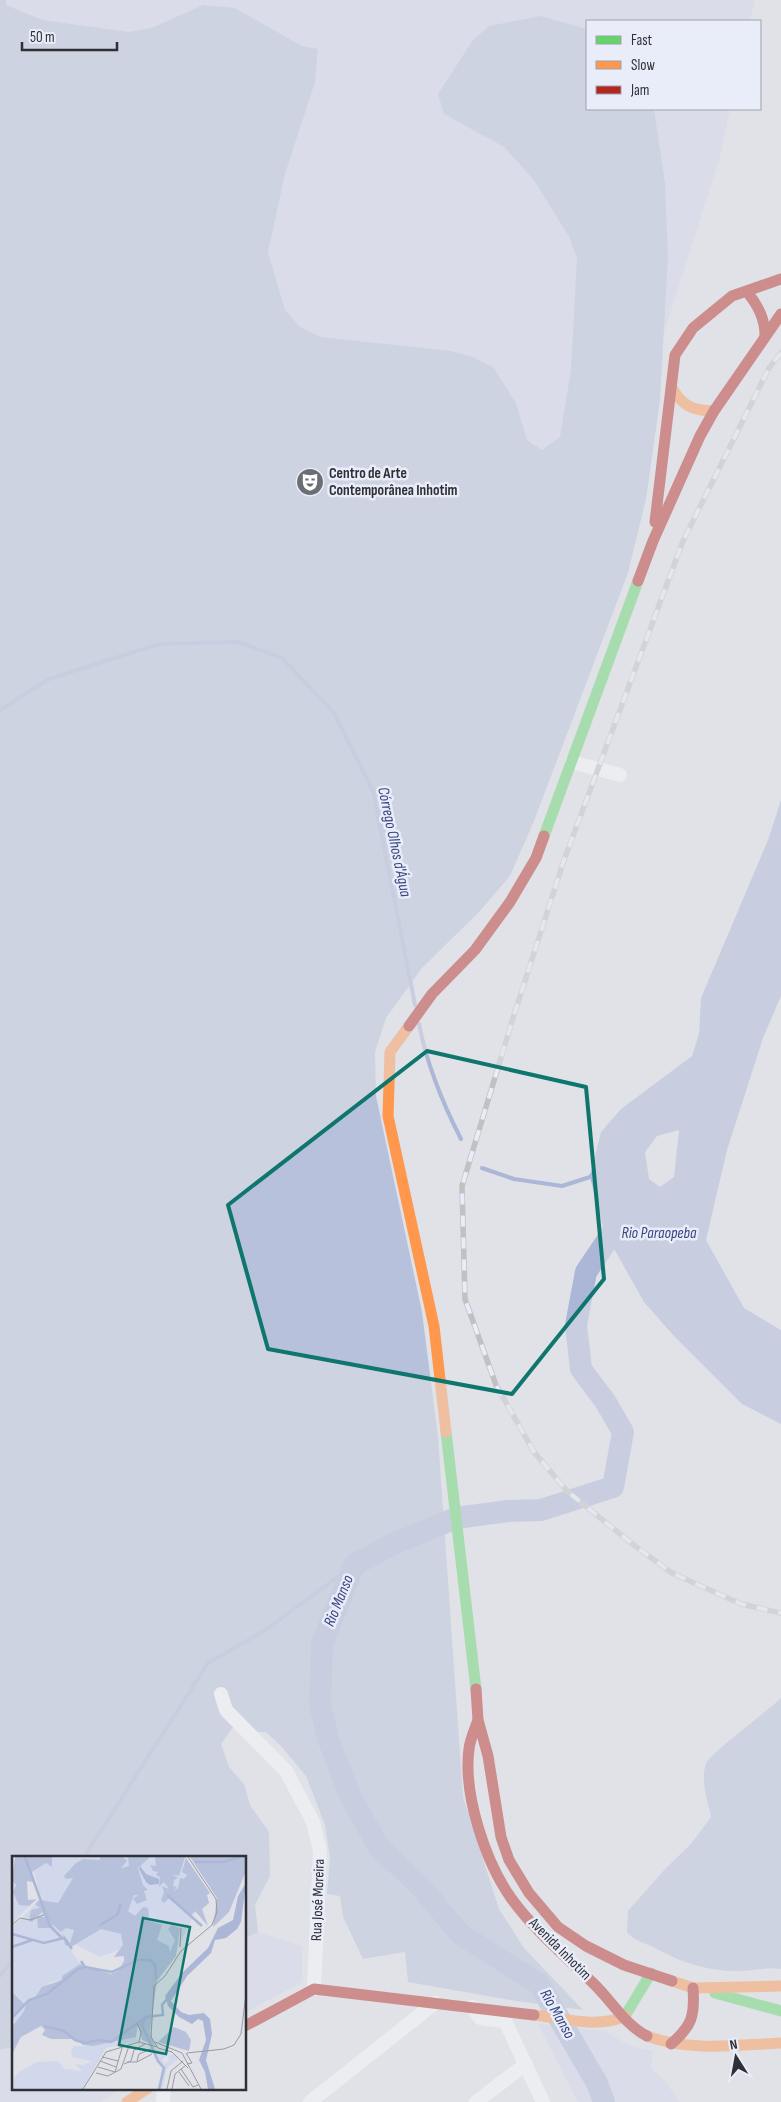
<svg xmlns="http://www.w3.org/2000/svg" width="781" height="2102" font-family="'Sofia Sans Condensed',sans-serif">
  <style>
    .green { fill: #d2d8eb }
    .forest { fill: #b8c1dc }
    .water { fill: #acb7d8; fill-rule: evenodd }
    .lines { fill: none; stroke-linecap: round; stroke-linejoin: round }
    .stream { stroke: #acb7d8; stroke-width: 4 }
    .river { stroke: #acb7d8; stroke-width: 22 }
    .street { stroke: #fafbfc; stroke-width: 14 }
    .fast { stroke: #63d668; stroke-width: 11 }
    .slow { stroke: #ff974d; stroke-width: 11 }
    .jam { stroke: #b3261e; stroke-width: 11 }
    .rail-casing { stroke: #c1c1c3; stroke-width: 5.5 }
    .rail { stroke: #e9edfa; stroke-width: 4; stroke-dasharray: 11; stroke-linecap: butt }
    .marked { fill: none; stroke: #0f766e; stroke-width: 4; stroke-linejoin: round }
    .labels { text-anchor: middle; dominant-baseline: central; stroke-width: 5; stroke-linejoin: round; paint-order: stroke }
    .poi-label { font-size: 15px; font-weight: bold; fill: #2f3035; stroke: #e9edfa; text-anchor: start }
    .street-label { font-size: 15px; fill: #2f3035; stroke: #e9edfa }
    .water-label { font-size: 16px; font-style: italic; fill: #38457f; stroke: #e9edfa }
    .inset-river { fill: none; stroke: #acb7d8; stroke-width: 2.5 }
    .inset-road { fill: none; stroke: #999ba0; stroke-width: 1 }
    .view { fill: #0f766e; fill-opacity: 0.15; stroke: #0f766e; stroke-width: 2.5 }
    .inset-edge { fill: none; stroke: #2f3035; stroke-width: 2.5 }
  </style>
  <rect width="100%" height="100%" fill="#e0e2e8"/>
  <!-- green -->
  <g class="green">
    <polygon points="0,0 755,0 750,21 587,21 587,109 730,109 720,157 650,377 464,879"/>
    <polygon points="258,1932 302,1946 302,1982 245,2013 245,1938"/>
    <polygon points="538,2024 605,2031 630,2046 653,2051 651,2068 664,2080 680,2102 578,2102"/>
    <polygon points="14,2047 14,2088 122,2088 101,2102 0,2102 0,2050"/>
  </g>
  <!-- forest -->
  <g class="forest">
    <polygon points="0,0 6,0 6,5 42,20 129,32 151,28 203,5 235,8 302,46 318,49 315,82 285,174 268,252 285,310 300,327 321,337 451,351 473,357 493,367 516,403 527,440 542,450 560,437 571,370 577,258 569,237 534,180 504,147 444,114 438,94 473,40 489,26 540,16 587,29 587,109 654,109 665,183 668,257 660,400 646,499 628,573 534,821 510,876 479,912 422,968 386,1018 375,1052 376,1096 422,1312 438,1437 463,1797 499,1909 524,1948 583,2010 516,2001 408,1982 405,1952 363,1959 343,1917 340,1896 327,1894 330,1857 325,1825 306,1776 281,1746 266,1732 255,1732 241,1716 221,1744 229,1767 244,1784 250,1805 269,1832 270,1876 255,1905 258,1932 245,1938 245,1857 14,1857 14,2047 0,2050"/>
    <path d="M781,1698V1969C768,1967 755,1970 742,1971C711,1972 684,1964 657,1949C646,1943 635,1942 627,1932L628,1911L665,1869L691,1844L711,1817C708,1801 700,1780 706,1764C710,1753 768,1711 781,1698Z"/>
  </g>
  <!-- water -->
  <path class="water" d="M781,800V996L763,1038L727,1150L706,1240L744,1308L781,1330V1424L742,1404L673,1335L644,1302L604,1231L590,1177L601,1132L621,1109L692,1056L699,1034L701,998L768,840ZM679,1130L674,1177L660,1187L649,1179L645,1152L657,1136Z"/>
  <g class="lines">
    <!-- stream -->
    <g class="stream">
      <polyline points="0,710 49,679 159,644 238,642 282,658 334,713 373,791 415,1005"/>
      <path d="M419,1024C427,1065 442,1102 461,1139"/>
      <polyline points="482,1168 514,1179 562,1186 590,1177 592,1174"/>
      <polyline points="84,1857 208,1663 264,1631 354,1565"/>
      <polyline points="0,1976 14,1959"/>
    </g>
    <!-- river -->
    <polyline class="river" points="604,2102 597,2083 539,1984 460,1934 421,1887 379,1847 352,1800 329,1741 320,1705 322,1644 354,1565 393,1544 456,1518 508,1511 541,1510 613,1487 623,1432 605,1401 581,1369 576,1325 586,1272 623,1217 626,1216"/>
    <!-- street -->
    <g class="street">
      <polyline points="572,762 620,775"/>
      <polyline points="221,1694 226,1710 286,1771 313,1822 320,1851 314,1989"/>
      <polyline points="472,2007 480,2018 505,2021 543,2102"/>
      <polyline points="163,2102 164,2088"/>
      <polyline points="310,2102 435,2003"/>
      <polyline points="476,2102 526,2064"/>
    </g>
    <!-- fast -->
    <g class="fast">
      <polyline points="544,836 638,581"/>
      <polyline points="446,1432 476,1689"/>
      <polyline points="715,1993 781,2011"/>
      <polyline points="625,2016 651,1973"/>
    </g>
    <!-- slow -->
    <g class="slow">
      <path d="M671,386C681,405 692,411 714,411"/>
      <polyline points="409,1026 390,1052 388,1116 434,1326 446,1432"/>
      <polyline points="672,1981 693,1988 781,1986"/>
      <path d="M534,2015C562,2018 598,2029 625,2016"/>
      <path d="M647,2036C690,2052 737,2045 781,2043"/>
      <polyline points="127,2102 148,2088"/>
    </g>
    <!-- jam -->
    <g class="jam">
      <path d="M747,292C758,305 765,318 765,335"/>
      <polyline points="655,522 675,355 693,328 732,296 781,279"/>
      <polyline points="638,581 653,541 700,436 714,411 781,314"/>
      <polyline points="409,1026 432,994 475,950 510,902 536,858 544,836"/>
      <polyline points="476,1689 478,1720 488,1756 501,1837 509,1860 529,1893 558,1927 586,1946 624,1965 672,1981"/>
      <path d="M478,1720C475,1729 470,1739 469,1749C463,1794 485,1861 511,1898C534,1930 565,1956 593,1983C611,2000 625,2025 647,2036"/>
      <polyline points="245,2026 314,1989 534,2015"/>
      <path d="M671,2044C692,2026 695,2016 693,1988"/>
    </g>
    <!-- rail casing -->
    <g class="rail-casing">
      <polyline id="rail" points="781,353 769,368 683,541 564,860 514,1015 462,1186 465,1299 496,1385 534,1452 567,1491 635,1546 672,1573 741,1604 781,1613"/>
    </g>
    <!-- rail -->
    <use href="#rail" class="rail"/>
  </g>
  <!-- marked area -->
  <path d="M0 0H781V2102H0ZM427,1051L586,1087L604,1279L512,1394L268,1349L228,1205Z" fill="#e0e2e8" fill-opacity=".55" fill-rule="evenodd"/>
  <path class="marked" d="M427,1051L586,1087L604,1279L512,1394L268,1349L228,1205Z"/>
  <!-- icons -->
  <defs>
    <g id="theatre-disc" transform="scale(1.4375)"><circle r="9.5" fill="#6d6e74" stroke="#e9edfa"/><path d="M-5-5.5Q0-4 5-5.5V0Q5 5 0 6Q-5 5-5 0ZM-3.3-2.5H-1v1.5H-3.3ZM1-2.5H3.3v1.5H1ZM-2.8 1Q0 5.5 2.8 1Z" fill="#fff"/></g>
  </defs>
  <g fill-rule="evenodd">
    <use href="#theatre-disc" x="310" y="482"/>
  </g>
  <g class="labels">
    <!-- poi labels -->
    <g class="poi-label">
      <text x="329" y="473">Centro de Arte<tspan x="329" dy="17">Contemporânea Inhotim</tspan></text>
    </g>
    <!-- street labels -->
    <g class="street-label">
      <text transform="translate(318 1900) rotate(-88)">Rua José Moreira</text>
      <text transform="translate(560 1949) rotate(45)">Avenida Inhotim</text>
    </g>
    <!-- water labels -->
    <g class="water-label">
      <text transform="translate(394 842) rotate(78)">Córrego Olhos d'Água</text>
      <text x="659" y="1233">Rio Paraopeba</text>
      <text transform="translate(339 1601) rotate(-68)">Rio Manso</text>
      <text transform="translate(557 2014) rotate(60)">Rio Manso</text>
    </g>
  </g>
  <!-- overview -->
  <g transform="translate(12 1856)">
    <rect width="234" height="234" fill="#e0e2e8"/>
    <path d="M12,1H174L184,55L160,104L109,93L88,101L51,82L68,108L50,120L51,124L38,126L21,144L15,145L12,155L0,171V159L12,150L0,136V72L23,48L28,52L19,58L17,64L32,56L31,45L27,44L32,39L28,41L22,15ZM0,24L4,29L1,34L6,45L17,50L0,68ZM124,181L126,185L94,192L70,233H0V224L7,216L25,206L46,205L52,213L70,215L63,208L72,209L79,205L60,201L59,195L62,190H81ZM140,190L154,200L150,204L153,208L157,205L156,199L163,198L167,202L155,212L150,233H146L150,211Z" fill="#d2d8eb"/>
    <path d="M3,1H40V11L34,7L20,16L27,42L21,26L15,25L16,44L25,43L17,50L7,49L1,36L4,29L0,24ZM88,1H111L115,5L109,12L117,10L116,1H138L126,12L131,29L136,34L132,35L135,44L125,48L121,43L126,39H122L116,55L123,60L131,51L136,52L137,61L132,63L150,69L145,84L157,90L158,96L163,84L156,73L160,69L168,72L164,100L145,125L138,176L143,190L130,184L126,169L124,181L81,190L71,189L63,183H39L30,179L33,174L29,170L9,181L0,198V171L12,155L15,145L21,144L30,131L50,124V120L68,108L99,118L106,115L112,105V100L102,101L111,89L109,78L89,73L59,91L53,89L51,78L58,87L62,74L54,72L49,76L41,69L37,72H26L25,61H33L30,56L20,66L17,65L19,54L28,52L23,48L27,44L46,47L61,22L54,23L52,20L63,8L71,3L88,4ZM143,1H173L167,20L160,18L166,22L162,24L161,30L165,31L160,36L166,32L168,22L172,23L175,19L170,16L174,2L198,37L195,39L197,47L190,53L196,70L183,55L178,60L157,42L152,47L149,44L152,36L150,30L157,33L152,26L147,31L148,21L144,19L146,16L141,15L138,9L144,10ZM178,1H234V15L217,56L201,71L205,42ZM0,136L13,149L3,159H0ZM162,171L174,176L179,184L177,195L146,186Z" fill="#b8c1dc"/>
    <path d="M128,10L134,18L147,23V28L138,29L134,26L127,13ZM234,27L229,66L225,73L214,82L203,84L199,97L175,120L159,145L169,156L177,159L192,157L198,163L200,178L194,204L203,233H196L193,216L187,204L194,184L191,165L186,163L180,168L167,161L156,150L153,140L170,117L196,92L206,72L221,64L226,40Z" fill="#acb7d8"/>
    <path class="inset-river" d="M13,1L38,70L50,82M183,6H211L228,1M155,39L190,70M88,69L105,59L109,48M0,78L32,87L52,82L60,93M0,91L20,84M69,105L73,111L100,116L126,104H138L143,109L144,124M0,162L17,144L35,138L66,113L72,112M32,170L52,175L63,184L73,187L87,184L99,186L134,161M147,233L152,212L146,205L130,169L134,161L151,159L150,149L155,143"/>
    <path class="inset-road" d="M0,69L8,62L18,64L32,59M168,91L169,72M125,167L129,176L127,186M143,186L170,197L189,233M159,195L176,212M160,196L146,192L139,181L142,130L153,120L169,95L200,69L205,56L204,43L176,1M174,197L180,207L175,208M175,197L212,193L222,189L229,178L234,138M90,201L106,205M88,205L104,211M125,205L127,198L139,193M115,206H125L140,198M112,208L119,205L122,194L133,188M86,211L103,216L110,192M169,213L181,231L186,229M167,216L177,230M84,217L96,220L109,213L117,190M71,233L94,196L127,186L145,191M155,233L159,215L171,205M160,233L163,218L174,209"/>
    <path class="view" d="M131,62L178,71L154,198L107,189Z"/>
    <rect width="234" height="234" class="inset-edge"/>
  </g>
  <!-- legend -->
  <rect x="586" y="20" width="175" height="90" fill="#e9edfa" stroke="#9fa1ab"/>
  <rect x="596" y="36" width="25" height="8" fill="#63d668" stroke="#9fa1ab"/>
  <text x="631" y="45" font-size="15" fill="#2f3035">Fast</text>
  <rect x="596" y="61" width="25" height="8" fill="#ff974d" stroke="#9fa1ab"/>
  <text x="631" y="70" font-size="15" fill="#2f3035">Slow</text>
  <rect x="596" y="86" width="25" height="8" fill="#b3261e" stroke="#9fa1ab"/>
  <text x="631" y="95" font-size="15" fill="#2f3035">Jam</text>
  <!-- north arrow -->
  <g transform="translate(736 2057) rotate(349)" stroke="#e9edfa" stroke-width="4" paint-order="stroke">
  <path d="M0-4L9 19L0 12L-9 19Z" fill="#2f3035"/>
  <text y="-8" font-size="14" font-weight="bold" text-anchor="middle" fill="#2f3035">N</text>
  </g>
  <!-- scale -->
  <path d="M22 42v8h95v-8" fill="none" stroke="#2f3035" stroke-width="2.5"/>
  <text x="30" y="42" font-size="15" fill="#2f3035" stroke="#e9edfa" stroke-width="4" paint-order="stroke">50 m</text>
</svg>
